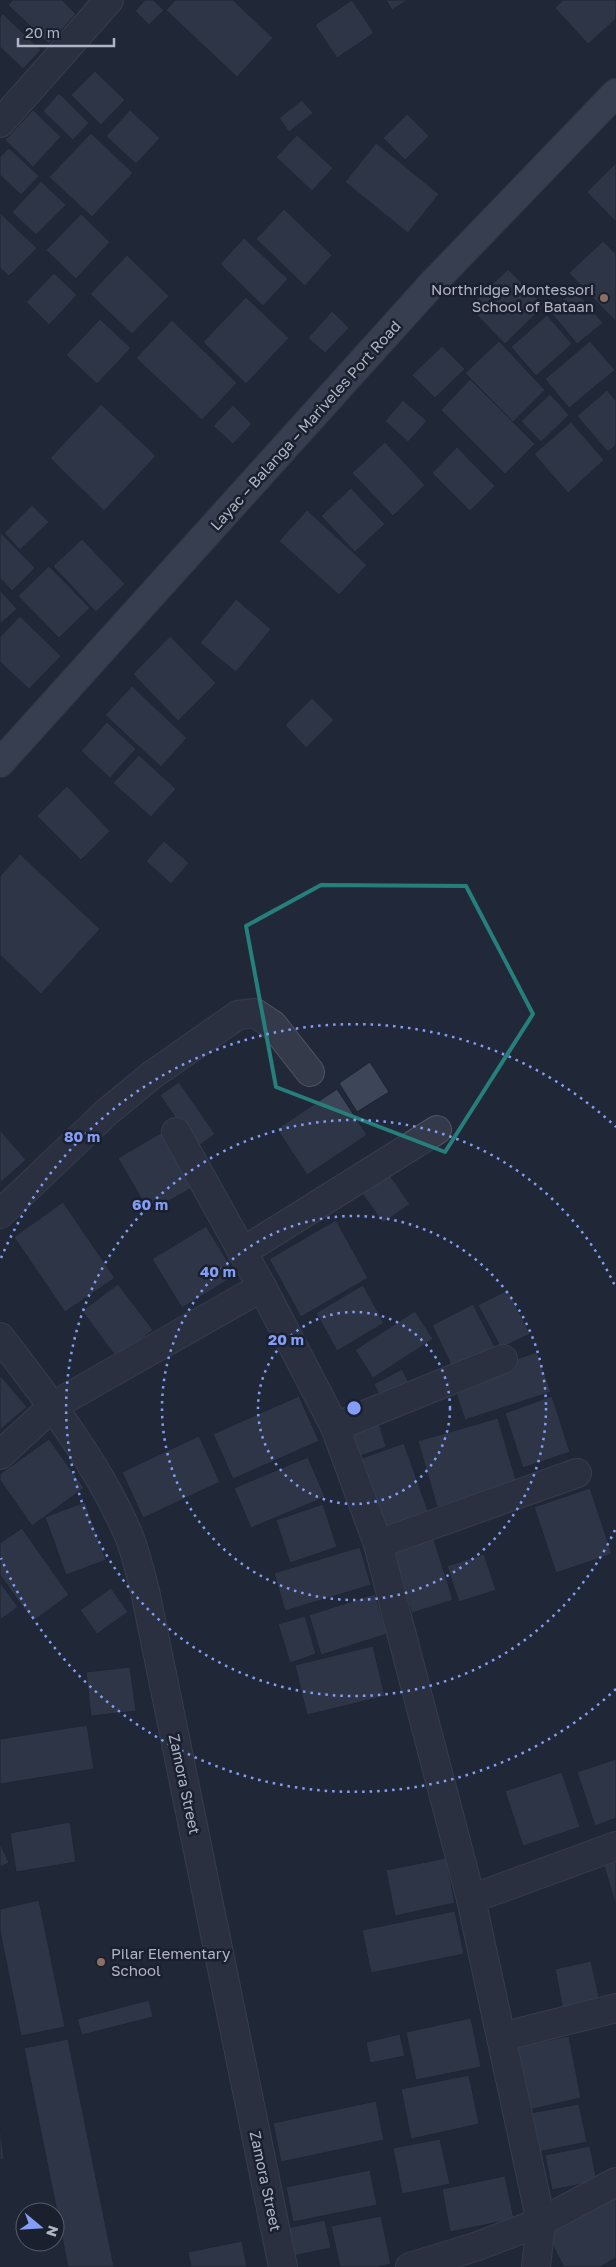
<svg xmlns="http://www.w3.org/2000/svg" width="616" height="2267" font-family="'Golos Text',sans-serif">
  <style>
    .building { fill: #3d4559; stroke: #1c2230 }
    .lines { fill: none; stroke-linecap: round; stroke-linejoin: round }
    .minor-casing { stroke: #505564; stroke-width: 30 }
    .major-casing { stroke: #3e4453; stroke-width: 30 }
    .minor { stroke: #353a4a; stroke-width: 28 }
    .major { stroke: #53596a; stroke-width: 28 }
    .marked { fill: none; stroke: #277f7b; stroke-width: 4; stroke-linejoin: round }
    .ring { fill: none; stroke: #849ef7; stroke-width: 2.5; stroke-dasharray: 2.5 5 }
    .education-dot { fill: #8d6e63; stroke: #1a202e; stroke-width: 2 }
    .labels { text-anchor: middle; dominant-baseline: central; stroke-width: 5; stroke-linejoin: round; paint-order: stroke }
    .poi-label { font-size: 15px; fill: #b0b5c6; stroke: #1a202e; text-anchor: end }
    .street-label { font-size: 15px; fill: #b0b5c6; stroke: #1a202e }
    .centre { fill: #849ef7; stroke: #1a202e; stroke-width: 2.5 }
    .ring-label { font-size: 15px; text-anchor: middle; font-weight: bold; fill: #849ef7; stroke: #1a202e; stroke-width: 5; stroke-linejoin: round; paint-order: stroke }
  </style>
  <rect width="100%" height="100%" fill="#212839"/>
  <!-- building -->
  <g class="building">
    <polygon points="13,0 62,0 76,14 49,44 8,5"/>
    <polygon points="145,0 153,0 164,10 149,25 135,11"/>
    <polygon points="175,0 233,0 273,38 237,77 166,10"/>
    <polygon points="352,0 374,33 337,58 315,25"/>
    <polygon points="386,0 408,0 392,10"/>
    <polygon points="563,0 616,0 616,19 588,44 555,8"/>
    <polygon points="3,14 41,50 23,69 0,47 0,17"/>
    <polygon points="95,71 125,100 101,125 71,95"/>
    <polygon points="59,93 89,123 73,140 43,111"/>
    <polygon points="302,100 313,113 289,132 279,118"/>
    <polygon points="33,110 61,137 33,167 5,140"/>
    <polygon points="130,110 160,138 136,164 106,136"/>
    <polygon points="407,114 429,136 405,160 383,138"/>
    <polygon points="91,133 133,173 92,217 49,177"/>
    <polygon points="297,135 333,168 312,191 276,157"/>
    <polygon points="376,143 439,194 408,233 345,182"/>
    <polygon points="9,148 39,176 21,195 0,175 0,157"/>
    <polygon points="616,163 616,222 587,192"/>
    <polygon points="41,181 66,205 36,235 12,212"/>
    <polygon points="284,209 332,255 305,286 256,239"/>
    <polygon points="0,213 37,248 9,276 0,268"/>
    <polygon points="81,214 110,242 76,279 46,250"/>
    <polygon points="244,238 288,279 263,306 220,264"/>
    <polygon points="603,241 616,254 616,322 569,273"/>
    <polygon points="127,255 169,296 132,334 90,294"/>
    <polygon points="508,269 544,306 505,344 469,307"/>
    <polygon points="54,273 77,295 49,325 26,302"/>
    <polygon points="575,290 603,323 577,344 549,310"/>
    <polygon points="246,297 289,338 246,384 203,342"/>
    <polygon points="332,311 349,328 325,353 308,338"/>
    <polygon points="547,315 572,344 536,376 511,347"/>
    <polygon points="100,319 131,348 97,384 66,355"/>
    <polygon points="172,320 237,383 202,420 136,358"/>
    <polygon points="499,341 545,390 513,422 465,373"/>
    <polygon points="590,341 615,370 569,408 545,379"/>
    <polygon points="442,346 465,369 435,398 412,375"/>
    <polygon points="470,379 535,444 505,474 441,410"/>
    <polygon points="607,390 616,401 616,445 608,452 577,416"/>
    <polygon points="550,394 569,415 541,442 521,421"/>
    <polygon points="403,400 427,421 408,442 385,421"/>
    <polygon points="101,404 156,456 104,511 50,458"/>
    <polygon points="233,405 252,424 233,444 213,426"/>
    <polygon points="571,422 604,460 568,493 534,454"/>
    <polygon points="385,442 425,485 393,516 352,473"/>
    <polygon points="457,447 495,486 470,511 432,473"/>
    <polygon points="351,488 385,524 355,552 321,516"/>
    <polygon points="32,505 49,522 20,550 4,533"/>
    <polygon points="307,510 367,565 339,595 279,541"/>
    <polygon points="0,532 35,568 12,591 0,578"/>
    <polygon points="82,539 125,584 96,612 53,566"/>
    <polygon points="49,566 90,608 59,638 18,596"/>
    <polygon points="0,590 17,609 0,624"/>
    <polygon points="236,599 271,629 236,672 200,643"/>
    <polygon points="20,616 61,656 29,689 0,662 0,637"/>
    <polygon points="170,636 216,683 178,721 133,674"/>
    <polygon points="132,686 187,738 161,767 105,715"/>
    <polygon points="312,698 334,720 306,748 285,725"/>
    <polygon points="107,722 136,749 110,778 81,751"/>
    <polygon points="139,755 176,789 151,817 113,783"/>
    <polygon points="67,786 110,831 81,860 37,816"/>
    <polygon points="164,841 189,863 171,884 146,861"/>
    <polygon points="20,854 100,929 41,994 0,955 0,876"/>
    <polygon points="370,1062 389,1092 357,1112 339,1083"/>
    <polygon points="179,1082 215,1134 196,1148 160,1095"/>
    <polygon points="337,1089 367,1135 307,1175 277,1129"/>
    <polygon points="0,1130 26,1160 0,1183"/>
    <polygon points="161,1133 192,1188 149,1212 118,1158"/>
    <polygon points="384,1167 410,1204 383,1223 357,1186"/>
    <polygon points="63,1202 115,1278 65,1312 14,1237"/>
    <polygon points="336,1220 368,1278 301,1317 269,1259"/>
    <polygon points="206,1226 236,1275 182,1308 152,1259"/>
    <polygon points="118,1284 153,1330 117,1358 82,1311"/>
    <polygon points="363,1285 384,1323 337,1351 316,1313"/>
    <polygon points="508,1290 530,1334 501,1348 478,1305"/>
    <polygon points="473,1304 497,1351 455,1373 432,1325"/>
    <polygon points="415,1311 433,1339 373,1378 355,1350"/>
    <polygon points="537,1352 551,1392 465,1420 452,1381"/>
    <polygon points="402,1369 410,1385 382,1400 374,1384"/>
    <polygon points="0,1375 27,1407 0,1430"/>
    <polygon points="299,1396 319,1441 233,1479 213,1434"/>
    <polygon points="552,1396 570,1452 523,1468 505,1413"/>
    <polygon points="498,1418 517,1484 437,1507 418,1441"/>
    <polygon points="379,1423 386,1447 360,1456 352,1431"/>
    <polygon points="199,1436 220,1482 143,1518 122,1472"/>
    <polygon points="49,1439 84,1488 32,1526 0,1480 0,1474"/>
    <polygon points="404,1443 429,1514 382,1531 357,1460"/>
    <polygon points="308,1457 325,1497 251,1528 234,1488"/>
    <polygon points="590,1488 612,1554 556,1573 534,1507"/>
    <polygon points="85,1502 106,1560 66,1575 45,1517"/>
    <polygon points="323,1504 337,1547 290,1563 276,1520"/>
    <polygon points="22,1528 69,1595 33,1621 0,1575 0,1543"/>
    <polygon points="432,1533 453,1600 412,1613 390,1547"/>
    <polygon points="360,1547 371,1585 285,1611 274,1573"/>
    <polygon points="484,1554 496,1590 459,1602 447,1566"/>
    <polygon points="0,1582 18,1607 0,1620"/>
    <polygon points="111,1588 128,1612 97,1634 80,1610"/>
    <polygon points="375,1594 387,1634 321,1655 309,1615"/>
    <polygon points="305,1616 316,1654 290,1663 278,1624"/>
    <polygon points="373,1646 385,1696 307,1715 295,1665"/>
    <polygon points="130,1667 136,1711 91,1716 86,1672"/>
    <polygon points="87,1725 94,1769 0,1784 0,1739"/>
    <polygon points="616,1759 616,1818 595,1826 577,1772"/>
    <polygon points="562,1772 580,1827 523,1846 505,1791"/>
    <polygon points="70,1822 76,1862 16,1872 10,1833"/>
    <polygon points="0,1843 9,1863 0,1867"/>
    <polygon points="446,1858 455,1903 395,1916 386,1870"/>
    <polygon points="616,1859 616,1907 603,1862"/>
    <polygon points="39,1900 65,2027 21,2036 0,1931 0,1909"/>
    <polygon points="455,1911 464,1954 371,1973 362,1930"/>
    <polygon points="591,1961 600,2002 563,2010 555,1969"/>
    <polygon points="149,2000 153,2017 82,2035 77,2019"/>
    <polygon points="471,2018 481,2067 416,2080 406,2032"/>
    <polygon points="400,2034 405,2056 370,2063 366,2042"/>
    <polygon points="569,2036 581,2098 528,2110 515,2047"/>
    <polygon points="68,2039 114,2267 68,2267 24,2048"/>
    <polygon points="469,2075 479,2124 411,2139 401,2089"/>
    <polygon points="376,2101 384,2140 281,2162 273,2123"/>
    <polygon points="579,2104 587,2142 533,2153 525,2114"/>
    <polygon points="0,2125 4,2159 0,2160"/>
    <polygon points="440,2139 450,2184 402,2194 393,2148"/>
    <polygon points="590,2146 597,2181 552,2190 545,2155"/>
    <polygon points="370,2170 377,2205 293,2222 286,2187"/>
    <polygon points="505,2176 514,2219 450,2232 442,2189"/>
    <polygon points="616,2195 616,2258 600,2267 564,2267 547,2235"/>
    <polygon points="381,2216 391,2264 378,2267 340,2267 331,2226"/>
    <polygon points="325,2220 331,2248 293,2256 287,2228"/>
    <polygon points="242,2241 247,2267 191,2267 188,2252"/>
  </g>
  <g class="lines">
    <!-- minor casing -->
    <g class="minor-casing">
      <g id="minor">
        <polyline points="0,123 109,0"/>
        <polyline points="0,1214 107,1112 152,1075 238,1015 255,1013 273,1025 310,1072"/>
        <polyline points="242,1252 437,1130"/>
        <polyline points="262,1287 335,1427 378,1544 471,1899 501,2037 541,2222 536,2267"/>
        <path d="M0,1337C48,1400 98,1463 129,1536C136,1553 140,1573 145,1591L283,2267"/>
        <polyline points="335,1427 503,1359"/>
        <polyline points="0,1455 53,1406 262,1287 176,1132"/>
        <polyline points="378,1544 577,1473"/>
        <polyline points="471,1899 616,1846"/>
        <polyline points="501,2037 616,2008"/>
        <polyline points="410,2267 475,2247 541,2222 616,2182"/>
      </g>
    </g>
    <!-- major casing -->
    <g class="major-casing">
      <polyline id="major" points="0,763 432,284 616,93"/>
    </g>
    <!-- minor -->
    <use href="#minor" class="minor"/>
    <!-- major -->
    <use href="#major" class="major"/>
  </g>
  <!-- marked area -->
  <path d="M0 0H616V2267H0ZM321,885L466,886L533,1014L445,1152L276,1087L246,926Z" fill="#212839" fill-opacity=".55" fill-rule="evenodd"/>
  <path class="marked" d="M321,885L466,886L533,1014L445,1152L276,1087L246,926Z"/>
  <!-- distance rings -->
  <g class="ring">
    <circle cx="354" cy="1408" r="96"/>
    <circle cx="354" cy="1408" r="192"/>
    <path d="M615 1530A288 288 0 1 1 615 1286"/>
    <path d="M616 1689A384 384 0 0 1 1 1558M1 1258A384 384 0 0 1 616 1127"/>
  </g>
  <!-- markers -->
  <g class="education-dot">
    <circle cx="604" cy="298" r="5"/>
    <circle cx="101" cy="1962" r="5"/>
  </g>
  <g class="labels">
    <!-- poi labels -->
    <g class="poi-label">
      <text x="594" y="289">Northridge Montessori<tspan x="594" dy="17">School of Bataan</tspan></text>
      <text x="111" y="1953" text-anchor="start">Pilar Elementary<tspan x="111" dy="17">School</tspan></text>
    </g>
    <!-- street labels -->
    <g class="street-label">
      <text transform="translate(305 425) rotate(-48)">Layac – Balanga – Mariveles Port Road</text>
      <text transform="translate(185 1784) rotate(78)">Zamora Street</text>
      <text transform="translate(266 2181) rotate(78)">Zamora Street</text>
    </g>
  </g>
  <circle cx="354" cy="1408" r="8" class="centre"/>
  <g class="ring-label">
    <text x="82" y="1142">80 m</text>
    <text x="150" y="1210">60 m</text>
    <text x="218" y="1277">40 m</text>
    <text x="286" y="1345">20 m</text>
  </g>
  <!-- north arrow -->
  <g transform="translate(40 2227) rotate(108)"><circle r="24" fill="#1a202e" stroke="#565c6b"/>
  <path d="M0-4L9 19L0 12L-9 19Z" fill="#849ef7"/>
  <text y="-8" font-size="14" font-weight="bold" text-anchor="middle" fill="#b0b5c6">N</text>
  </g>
  <!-- scale -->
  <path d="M18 38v8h96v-8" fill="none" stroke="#b0b5c6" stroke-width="2.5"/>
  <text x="25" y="38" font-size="15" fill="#b0b5c6" stroke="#1a202e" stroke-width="4" paint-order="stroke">20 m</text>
</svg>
